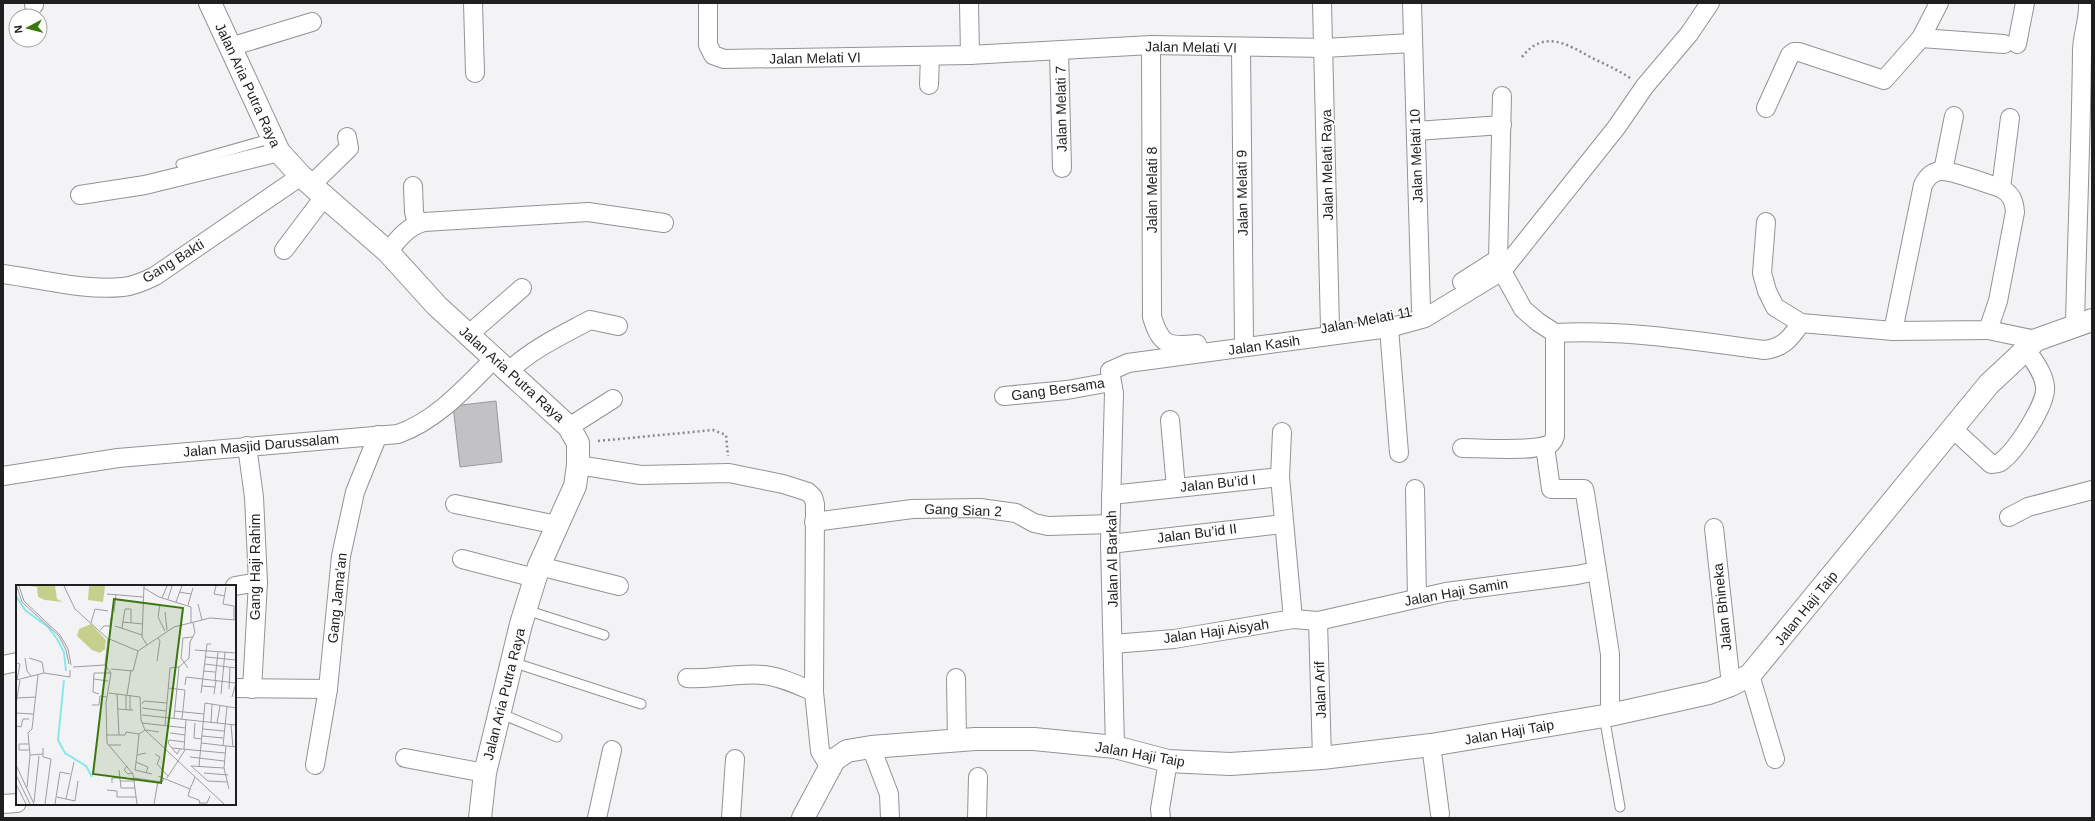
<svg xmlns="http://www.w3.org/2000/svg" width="2095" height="821" font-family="Arial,sans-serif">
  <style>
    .building { fill: #c2c2c4; stroke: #99999b }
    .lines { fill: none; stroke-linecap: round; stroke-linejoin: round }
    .service-casing { stroke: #939395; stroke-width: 11 }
    .minor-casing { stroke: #939395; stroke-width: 20 }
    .tertiary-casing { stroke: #939395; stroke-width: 24 }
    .secondary-casing { stroke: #939395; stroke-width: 24 }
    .path { stroke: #89898a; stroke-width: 2.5; stroke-dasharray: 2 3; stroke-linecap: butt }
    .service { stroke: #fff; stroke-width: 9 }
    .minor { stroke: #fff; stroke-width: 18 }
    .tertiary { stroke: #fff; stroke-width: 22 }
    .secondary { stroke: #fff; stroke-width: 22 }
    .labels { text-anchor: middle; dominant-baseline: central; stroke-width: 3; stroke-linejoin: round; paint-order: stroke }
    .street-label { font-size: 14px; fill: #1f1f20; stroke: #fff }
    .inset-river { fill: none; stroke: #86e8e9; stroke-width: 2 }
    .inset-road { fill: none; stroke: #9e9ea0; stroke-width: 1 }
    .view { fill: #3a770f; fill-opacity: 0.15; stroke: #3a770f; stroke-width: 2 }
    .inset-edge { fill: none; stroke: #1f1f20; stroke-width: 2 }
  </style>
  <rect width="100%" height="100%" fill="#f3f3f5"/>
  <!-- building -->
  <polygon class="building" points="496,401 502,462 460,467 453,406"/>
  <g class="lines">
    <!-- service casing -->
    <g class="service-casing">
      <g id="service">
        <polyline points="181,164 273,138"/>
        <polyline points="526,610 604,635"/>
        <polyline points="512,662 641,704"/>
        <polyline points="499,713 557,737"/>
        <polyline points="1604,716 1620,807"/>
      </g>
    </g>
    <!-- minor casing -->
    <g class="minor-casing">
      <g id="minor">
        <polyline points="473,3 475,73"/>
        <polyline points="708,3 708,45 713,55 724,59 970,55 1151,45 1324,48 1412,43"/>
        <polyline points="969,3 970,55"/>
        <polyline points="1322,3 1330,328"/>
        <polyline points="1412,3 1421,309"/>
        <polyline points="34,5 34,3"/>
        <polyline points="1921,38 2004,44"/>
        <polyline points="2017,44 2025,3"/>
        <path d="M1151,45L1152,317C1161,346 1168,347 1197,344"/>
        <polyline points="230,47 312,22"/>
        <polyline points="1241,48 1244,339"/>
        <polyline points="1059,51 1062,168"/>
        <polyline points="929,85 930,56"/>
        <polyline points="1766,108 1790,55 1794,52 1799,52 1884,80 1921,38 1939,3"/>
        <polyline points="1416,131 1502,125"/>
        <polyline points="1943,171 1954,116"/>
        <polyline points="311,185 349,148 347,137"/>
        <polyline points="413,186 414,212 417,223"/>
        <polyline points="80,195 145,185 279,152"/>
        <path d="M1766,222L1762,273L1767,291L1775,307L1801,323L1893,331L1988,330L1998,301L2015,212C2014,200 2011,194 2001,188L2010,118"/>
        <polyline points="284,250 324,197"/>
        <path d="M388,252C398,239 408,226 424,222L588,212L664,223"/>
        <path d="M3,274C42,279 83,291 123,287C134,286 145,281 155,276L301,176"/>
        <polyline points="1462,282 1498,259 1502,96"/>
        <path d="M2075,325C2077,234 2081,143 2082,51C2082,35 2089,20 2088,3"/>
        <polyline points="1389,328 1399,453"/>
        <polyline points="1988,330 2036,340"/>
        <path d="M1893,331L1923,185C1927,177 1933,171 1942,171C1954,171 1987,184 2001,188"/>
        <path d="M1555,333C1625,329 1694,341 1764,350C1783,348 1790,339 1801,323"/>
        <polyline points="468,335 522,288"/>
        <path d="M509,371C532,349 562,335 590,320L618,326"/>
        <polyline points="1004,396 1067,390 1111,382"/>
        <polyline points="1170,420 1176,488"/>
        <polyline points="569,427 613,399"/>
        <path d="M1953,429L1991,464C1995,464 1999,464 2002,461C2016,450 2047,404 2045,387C2044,373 2033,360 2026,349"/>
        <polyline points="247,446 254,497 258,582 252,689"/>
        <polyline points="1545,446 1551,489 1584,489 1585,493 1610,654 1610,715"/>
        <path d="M1462,448C1480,448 1536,452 1550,444C1553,442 1554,439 1555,436V333L1538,322L1523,309L1502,271"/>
        <polyline points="578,465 641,475 729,473 783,484 802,490 808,492 813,497 815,504 814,692 820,751 829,766"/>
        <path d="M3,476L118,458L398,434C437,420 465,388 494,359"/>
        <polyline points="1280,477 1293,619"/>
        <polyline points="1415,489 1417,598"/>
        <polyline points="1111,495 1280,477 1282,432"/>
        <polyline points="455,504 557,525"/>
        <polyline points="2009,517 2028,507 2092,490"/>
        <polyline points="814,522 912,509 980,508 1016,513 1034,523 1048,526 1110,524"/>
        <polyline points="1714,528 1731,685"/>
        <polyline points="1110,544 1283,524"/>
        <polyline points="462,559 535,578"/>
        <polyline points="539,566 619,586"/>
        <polyline points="235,586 258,582"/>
        <polyline points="1318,621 1322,758"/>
        <polyline points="1113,644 1174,639 1293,619 1318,621 1446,592 1577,575 1596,571"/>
        <polyline points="3,665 17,662"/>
        <polyline points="1750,675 1775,759"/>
        <path d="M687,678C712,680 740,672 764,675C781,677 798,685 814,692"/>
        <polyline points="956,678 957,740"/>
        <polyline points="235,688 328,689"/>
        <polyline points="1431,745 1440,814"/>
        <polyline points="871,747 889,794 890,818"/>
        <polyline points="1115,747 1110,544 1114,393 1110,371 1128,363 1389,328 1425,318 1502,271 1616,128 1645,86 1689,34 1710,3"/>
        <polyline points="405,758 485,773"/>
        <polyline points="315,765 328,689 341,556 355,492 378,435"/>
        <polyline points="3,804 17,803"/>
        <polyline points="597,818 612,750"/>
        <polyline points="731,818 735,759"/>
        <polyline points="977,818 978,777"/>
        <polyline points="1161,818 1160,809 1168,761"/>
      </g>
    </g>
    <!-- tertiary casing -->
    <g class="tertiary-casing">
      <polyline id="tertiary" points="803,818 834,760 847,751 871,747 975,739 1034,739 1115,747 1168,761 1230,764 1322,758 1431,745 1610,715 1709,693 1731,685 1750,675 1989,384 2036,340 2092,320"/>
    </g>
    <!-- secondary casing -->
    <g class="secondary-casing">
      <polyline id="secondary" points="210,3 279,152 301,176 388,252 437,306 569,427 578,443 578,465 575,486 539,566 521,624 485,773 480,818"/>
    </g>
    <!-- path -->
    <g class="path">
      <path d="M1522,57C1544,29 1567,44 1592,58C1605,64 1618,70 1630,78"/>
      <polyline points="598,441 713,430 726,435 728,456"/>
    </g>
    <!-- service -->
    <use href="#service" class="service"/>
    <!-- minor -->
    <use href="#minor" class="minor"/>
    <!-- tertiary -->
    <use href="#tertiary" class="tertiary"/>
    <!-- secondary -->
    <use href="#secondary" class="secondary"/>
  </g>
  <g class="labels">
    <!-- street labels -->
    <g class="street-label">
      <text transform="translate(1191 47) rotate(1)">Jalan Melati VI</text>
      <text transform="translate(815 58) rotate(-1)">Jalan Melati VI</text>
      <text transform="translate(248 85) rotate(65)">Jalan Aria Putra Raya</text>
      <text transform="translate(1061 109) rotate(-91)">Jalan Melati 7</text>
      <text transform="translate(1416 156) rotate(-92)">Jalan Melati 10</text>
      <text transform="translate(1327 165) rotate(-91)">Jalan Melati Raya</text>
      <text transform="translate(1152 190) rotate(-90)">Jalan Melati 8</text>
      <text transform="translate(1242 193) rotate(-91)">Jalan Melati 9</text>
      <text transform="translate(173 261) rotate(-32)">Gang Bakti</text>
      <text transform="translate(1366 320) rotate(-11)">Jalan Melati 11</text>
      <text transform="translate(1264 345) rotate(-8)">Jalan Kasih</text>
      <text transform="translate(512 374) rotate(42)">Jalan Aria Putra Raya</text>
      <text transform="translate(1058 389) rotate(-8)">Gang Bersama</text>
      <text transform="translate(261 445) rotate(-5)">Jalan Masjid Darussalam</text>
      <text transform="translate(1218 483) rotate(-6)">Jalan Bu’id I</text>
      <text transform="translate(963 510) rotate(2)">Gang Sian 2</text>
      <text transform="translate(1197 533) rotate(-7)">Jalan Bu’id II</text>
      <text transform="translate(1112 559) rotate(-91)">Jalan Al Barkah</text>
      <text transform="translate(255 567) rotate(-90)">Gang Haji Rahim</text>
      <text transform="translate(1456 592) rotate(-10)">Jalan Haji Samin</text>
      <text transform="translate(337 598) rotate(-84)">Gang Jama’an</text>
      <text transform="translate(1722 607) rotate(-96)">Jalan Bhineka</text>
      <text transform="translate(1806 608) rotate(-51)">Jalan Haji Taip</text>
      <text transform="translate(1216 631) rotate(-8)">Jalan Haji Aisyah</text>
      <text transform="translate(1320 690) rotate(-92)">Jalan Arif</text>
      <text transform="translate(504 694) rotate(-76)">Jalan Aria Putra Raya</text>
      <text transform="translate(1509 732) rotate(-10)">Jalan Haji Taip</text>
      <text transform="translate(1140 754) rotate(10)">Jalan Haji Taip</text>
    </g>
  </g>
  <!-- overview -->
  <g transform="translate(16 585)">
    <rect width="220" height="220" fill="#f3f3f5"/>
    <path d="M13,1H39L41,14L47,17L29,15L22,12L21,2ZM73,1H89L87,17L72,15ZM75,39L90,55L89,64L84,68L76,65L61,51L63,44Z" fill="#c6d08c"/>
    <path class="inset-river" d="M0,11L9,25L32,42L41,54L48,67L50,86M48,95L42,155L49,168L70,181L76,192"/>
    <path class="inset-road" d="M3,1L8,16L44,50L52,64L55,80M48,1L59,24L91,53L122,66L158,42L194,33L220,35M128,1L126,52L131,60M200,1L198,9L209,11M1,2L6,17L43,51L50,65L53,79M210,2L207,19L218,21V35M128,3L143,12L175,22V38M163,7L175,9M91,9L127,12M146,13L151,1M152,14L156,1M160,17L166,1M144,19L142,32L149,46M182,19L186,35M172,20L177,3M98,27L100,9M149,27L151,45M106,37L127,39M75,38L79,24L92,26M99,41L126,50M106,43L109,24H115V38M84,45L88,41H94L95,33M92,54L89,80L95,88L90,118L91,158L117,189L121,219M179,65L220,68M190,72L220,75M9,73L11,86L15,91M13,73L26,77L28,88M141,76L144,56L142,53M0,78L4,79L1,95M189,79L220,83M57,82L89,80M172,83L165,73L167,53L177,52M95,84L117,86L122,66M187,86L199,87M78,94L92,96M0,95L28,88L54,92V85M199,95L202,67M169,100L170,92L220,98M186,101L199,102M152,103L169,105L166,134M213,104L214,82M93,108L124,112L125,135L129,145L208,219M185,108L191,59H195M83,109L77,107L78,88H95M101,109L103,150M198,109L200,96M205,109L209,67M111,110L115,85M114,110V125H117M216,112L220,98M1,113L20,112M0,119L4,95M126,119L128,116L151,118M76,120H83L84,111L91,112M126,123L150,126M102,124L114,125M110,125V110M158,126L188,129M0,128L17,129M126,130L220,140M158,133L163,82L173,73L174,57L179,48L177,37M126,138L170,143M179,138L178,153L186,154M195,138L196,119M201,138L204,121M149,140L154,83L163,82M215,140L217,162M0,141L5,142L7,134H13M187,144L208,146M130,145L143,147M154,148L169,150M90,150H109L110,147L123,149L129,145M186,151L207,153M169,157L153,155L152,158L156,163L209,168M185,158L220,162M13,159H3V165H14M92,160H105M207,161L211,122M210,161L208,183L213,204M27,163V172L35,174L29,219M156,163L161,169L164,164M168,164L170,135M130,168L121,170L119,185L136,189M139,169L144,172L141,179L152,191M14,170L27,169M121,170L123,149M174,172L208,176M120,177L132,182L130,188M0,180L18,219M111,181L108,185L112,189L117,188M175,181L192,196L212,197M175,181L208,183M183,181L189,118L220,123M103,185L105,203H119M188,188L212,190M0,190L14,219M142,191L174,204L172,211L183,215L184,219M118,193L146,197L148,193M151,193L169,165M104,196H119M96,198V193H104M0,199L10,219M11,202L14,170L12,148L16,144L22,90M174,204L179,192M91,205L101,206V212H120M41,212L59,216L62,196M50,214L58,177M18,217L23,171M184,218H191L194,211M39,219L44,187L54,189M138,219L142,196"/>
    <path class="view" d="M98,14L167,23L145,198L77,189Z"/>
    <rect width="220" height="220" class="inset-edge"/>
  </g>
  <!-- border -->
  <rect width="2095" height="821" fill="none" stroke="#1f1f20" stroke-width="8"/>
  <!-- north arrow -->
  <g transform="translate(28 28) rotate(263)"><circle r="19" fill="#ffffff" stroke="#a5a5a6"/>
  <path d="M0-3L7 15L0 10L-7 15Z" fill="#3a770f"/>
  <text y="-6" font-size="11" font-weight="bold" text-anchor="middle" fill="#1f1f20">N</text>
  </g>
</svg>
